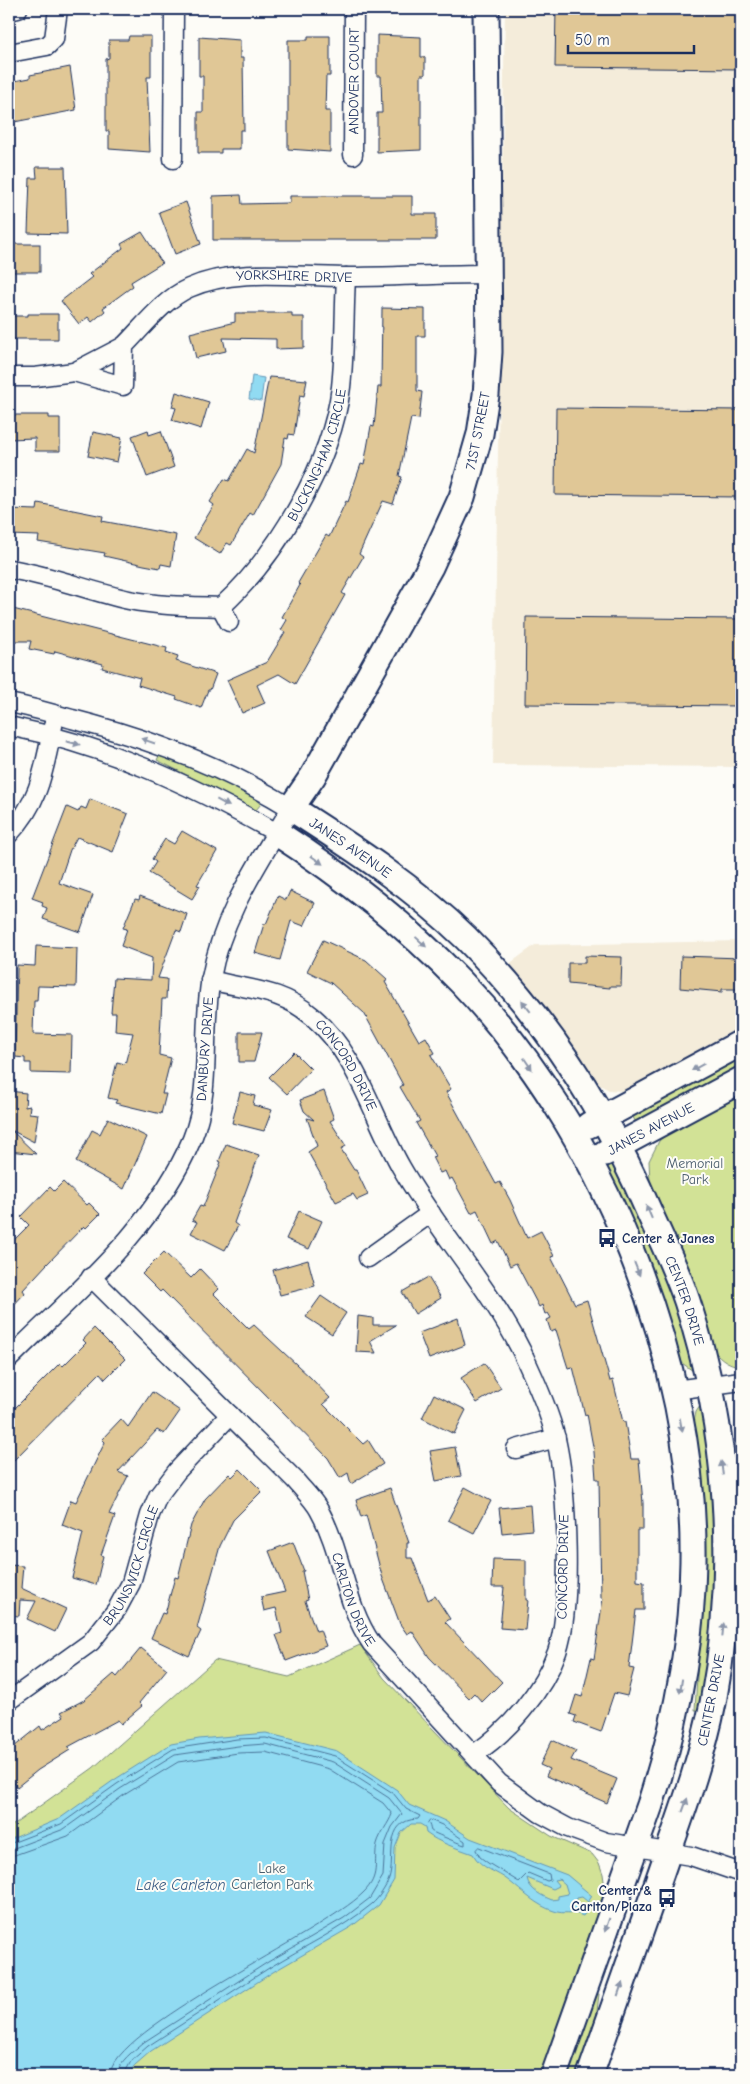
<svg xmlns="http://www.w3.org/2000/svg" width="750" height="2084" font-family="'Comic Neue',sans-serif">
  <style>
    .built { fill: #f4ecda }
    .green { fill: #d2e296; stroke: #76887a }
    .water { fill: #91dbf2; stroke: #6296b7; fill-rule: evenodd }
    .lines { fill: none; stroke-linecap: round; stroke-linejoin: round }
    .shore { stroke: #4a7499; stroke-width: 1 }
    .building { fill: #e0c796; stroke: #1b2f5e }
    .street-casing { stroke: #1b2f5e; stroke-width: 21 }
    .secondary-casing { stroke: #1b2f5e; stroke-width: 29 }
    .street { stroke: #fdfcf7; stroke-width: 18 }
    .secondary { stroke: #fdfcf7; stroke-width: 25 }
    .oneway { fill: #8c96aa }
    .labels { text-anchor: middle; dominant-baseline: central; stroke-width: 4; stroke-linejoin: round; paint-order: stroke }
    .street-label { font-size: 14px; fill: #1b2f5e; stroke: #fdfcf7 }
    .park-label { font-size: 14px; fill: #495c6c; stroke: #fdfcf7 }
    .poi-label { font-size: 14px; font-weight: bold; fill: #1b2f5e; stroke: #fdfcf7; text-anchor: start }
    .water-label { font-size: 15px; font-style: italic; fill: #385a83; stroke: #fdfcf7 }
  </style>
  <rect width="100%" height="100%" fill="#fdfcf7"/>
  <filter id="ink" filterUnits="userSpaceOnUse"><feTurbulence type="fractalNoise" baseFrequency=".02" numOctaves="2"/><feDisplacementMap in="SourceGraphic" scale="10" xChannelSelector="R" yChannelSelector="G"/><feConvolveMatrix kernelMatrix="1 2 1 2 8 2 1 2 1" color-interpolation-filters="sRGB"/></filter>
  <g filter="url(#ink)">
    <!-- built -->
    <g class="built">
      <polygon points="505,9 741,9 741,767 493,765"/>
      <polygon points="741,941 741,1032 633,1089 621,1091 609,1090 596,1083 505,967 535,945"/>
    </g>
    <!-- green -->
    <g class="green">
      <path d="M159,756C182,763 249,785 261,804L256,810L157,760Z"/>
      <polygon points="741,1056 741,1067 637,1125 632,1115"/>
      <path d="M741,1092V1366C727,1365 717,1356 710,1345L650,1183L649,1161L659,1141L671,1130Z"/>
      <polygon points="610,1154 667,1283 686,1341 693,1371 682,1363 678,1356 662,1302 607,1171"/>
      <path d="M700,1406C708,1423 708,1448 710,1466C719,1548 714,1629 700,1710H695L700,1628L693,1426L696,1412Z"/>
      <polygon points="360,1645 384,1678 509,1808 551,1836 592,1854 599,1863 603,1874 605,1888 602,1904 541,2075 9,2075 9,1828 93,1768 215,1660 289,1677"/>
      <polygon points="594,1993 599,1994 595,2029 578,2075 566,2075"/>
    </g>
    <!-- water -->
    <g class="water">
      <polygon points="252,376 264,378 261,401 249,399"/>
      <path d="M266,1733L337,1751L397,1790L409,1805L445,1821L470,1838L567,1875L592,1896L588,1902L582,1897L577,1898C575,1906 579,1909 586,1912L583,1916C570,1910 565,1915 554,1911C537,1906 523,1892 509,1881C497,1871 481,1869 473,1854C457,1848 439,1843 426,1833L425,1827L420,1824H411L401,1833L395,1848L394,1880L379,1905L351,1927L273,1972L151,2051L135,2065L127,2075H9V1840L59,1819L114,1780L171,1744L199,1739ZM527,1878L553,1889L559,1886L554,1880L559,1879L565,1884L568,1894L558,1896V1899L552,1900C542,1896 529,1890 527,1878Z"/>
    </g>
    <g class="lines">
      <!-- shore -->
      <g class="shore">
        <path d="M430,1820L442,1825L465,1841V1845C463,1845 433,1833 431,1831C430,1828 430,1825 428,1823Z"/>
        <path d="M9,1844L61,1824L117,1784L173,1749L237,1739L266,1738L335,1756L393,1793L406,1809L420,1816L418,1819C382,1820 396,1860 389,1879C386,1887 378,1899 372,1904C339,1931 304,1946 269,1968C229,1994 188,2020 148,2046L131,2061L124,2075"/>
        <polygon points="479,1847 549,1874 550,1880 547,1881 528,1873 519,1882 488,1863 480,1857 476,1850"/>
        <path d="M9,1850L64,1829L120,1789L175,1755L238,1746L265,1744L333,1762L389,1798L402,1814L392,1827L385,1844L383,1876L370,1898L344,1918L268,1962L144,2042C134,2051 118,2061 117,2075"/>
        <path d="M9,1857L68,1836L124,1795L178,1762L238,1753L265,1752L329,1769L383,1803L392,1814C389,1823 380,1833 377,1844C373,1863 381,1876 363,1893C323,1933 111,2029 110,2075"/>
      </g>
    </g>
    <!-- building -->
    <g class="building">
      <polygon points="556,9 741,9 741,69 555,67"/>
      <polygon points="377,35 421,37 421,57 425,57 425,75 421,75 421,150 377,152 377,113 382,113 381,76 377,76"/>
      <polygon points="129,36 151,36 151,77 147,77 150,152 109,149 109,131 106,131 106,59 109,58 109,40 128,40"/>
      <polygon points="308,36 330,36 330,76 326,76 325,111 330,111 330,152 288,149 288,40 308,40"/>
      <polygon points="199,37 240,40 240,58 243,58 244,130 240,130 240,149 221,149 221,153 198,153 198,112 203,112 203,76 199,76"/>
      <polygon points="70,67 76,110 9,123 9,82 30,78 30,75"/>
      <polygon points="36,167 65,167 67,234 28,233 30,178 37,178"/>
      <polygon points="241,195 242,204 290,203 290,196 412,196 412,214 436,214 436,240 213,240 213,196"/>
      <polygon points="186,202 201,244 175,254 159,212"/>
      <polygon points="142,232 162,263 131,282 133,286 103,308 105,311 92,322 88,317 79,324 61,301 92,277 89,274 123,248 121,244"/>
      <rect x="9" y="244" width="31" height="28"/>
      <polygon points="382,308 425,309 425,336 417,336 417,391 422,392 419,419 411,418 399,476 402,477 393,504 383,501 359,554 363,557 342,593 345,595 295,684 279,674 257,685 265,703 242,713 227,680 267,662 285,632 281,630 287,620 282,617 300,585 298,583 326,535 329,537 346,501 348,502 361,464 364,465 371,426 374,427 378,387 381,387"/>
      <polygon points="235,313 292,313 292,317 304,317 304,348 276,349 276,339 223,338 226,351 196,358 190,333 235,322"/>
      <polygon points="28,314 58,314 58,339 9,339 9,316 28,316"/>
      <polygon points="269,377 307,380 304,396 300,395 294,435 289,434 288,439 285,438 281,464 253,515 250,513 231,545 227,543 220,554 194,538 214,505 210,502 224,479 229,481 247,449 254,453"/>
      <polygon points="176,392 209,402 201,429 172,420 176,408 172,407"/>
      <polygon points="556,408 741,410 741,497 555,495"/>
      <polygon points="9,415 49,415 49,418 60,418 60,451 35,451 35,438 9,439"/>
      <polygon points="148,430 149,435 161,431 174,467 147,477 132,436"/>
      <polygon points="93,432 122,438 117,462 88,456"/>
      <polygon points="38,503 103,516 102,521 176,535 171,566 161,564 160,568 144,565 104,556 105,553 38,542 39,536 9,535 9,509 37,510"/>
      <polygon points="9,608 167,648 166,652 178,656 176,661 216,674 210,690 208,690 201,708 176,699 177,697 138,685 140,678 102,668 103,664 55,651 54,654 29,649 31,641 9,641"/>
      <polygon points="526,617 741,619 741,706 525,704"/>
      <polygon points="90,799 128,814 113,852 77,837 70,850 59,883 93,895 80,932 43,919 47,908 42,906 43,902 32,898 67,807 78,812 81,807 86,809"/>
      <polygon points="182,831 217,851 197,885 200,886 192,899 149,873 156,862 152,859 165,839 174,844"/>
      <polygon points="290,891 315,903 304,926 291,921 280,960 255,953 264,924 266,924 278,896 286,900"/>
      <polygon points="140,896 187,914 181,932 176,930 158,978 167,979 166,999 162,999 159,1055 171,1058 162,1094 166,1094 161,1114 115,1103 117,1100 108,1098 117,1062 125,1064 133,1033 115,1031 116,1013 111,1013 114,978 151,980 152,958 121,946 127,929 123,928 135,899 139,900"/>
      <polygon points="323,940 366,960 387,979 385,982 419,1041 426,1037 435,1053 431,1055 451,1089 446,1092 496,1184 500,1182 510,1200 527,1238 541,1231 554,1256 551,1257 575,1304 587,1300 610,1381 613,1380 623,1422 625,1422 631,1459 639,1459 643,1503 643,1530 637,1530 637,1581 644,1582 644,1610 636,1610 629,1668 634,1669 627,1696 614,1693 601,1732 574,1722 576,1716 570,1714 576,1695 582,1697 591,1658 594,1659 603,1598 601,1598 599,1479 596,1479 594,1452 587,1414 585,1415 573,1367 568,1368 556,1330 551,1332 547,1320 551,1318 548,1313 545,1314 542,1305 539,1307 516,1263 510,1266 498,1241 493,1244 477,1210 471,1213 452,1178 449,1180 445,1171 440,1173 432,1157 435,1156 416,1123 420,1121 400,1087 403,1085 364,1013 331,983 307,971"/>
      <polygon points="36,946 77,948 76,987 38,986 37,1001 34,1001 33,1034 72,1035 71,1074 31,1073 31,1063 25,1063 25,1058 15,1057 17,965 35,966"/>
      <polygon points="585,956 622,957 621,986 610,986 610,988 568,984 568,963 585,963"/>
      <polygon points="681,956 741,958 741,989 722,989 722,992 680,988"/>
      <polygon points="239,1032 262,1032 254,1062 239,1062"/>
      <polygon points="294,1052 311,1069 287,1094 269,1077"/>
      <polygon points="9,1091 26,1093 25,1107 30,1106 29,1113 38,1114 34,1142 11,1130 36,1154 9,1151"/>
      <polygon points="324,1091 334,1119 330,1121 346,1146 341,1149 354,1170 356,1170 368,1195 357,1200 353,1194 336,1202 308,1152 317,1146 307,1118 314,1120 304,1111 300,1100"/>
      <polygon points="240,1092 255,1096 253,1105 272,1110 264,1131 232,1123"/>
      <polygon points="108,1118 147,1137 124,1189 76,1162 92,1130 100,1134"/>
      <polygon points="226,1144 259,1155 234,1223 238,1226 225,1250 191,1233 197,1222 192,1220 200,1206 203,1207 221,1162 219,1161"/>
      <polygon points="63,1182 87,1205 89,1203 100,1214 86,1228 84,1226 47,1264 23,1290 25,1293 9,1310 9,1245 29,1225 21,1217 50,1187 54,1191"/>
      <polygon points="299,1211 322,1221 309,1249 286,1239"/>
      <polygon points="164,1252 191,1278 200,1269 219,1289 214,1294 249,1329 254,1325 311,1378 330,1398 323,1404 363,1444 368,1440 383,1464 351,1484 348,1473 340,1478 328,1458 280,1409 162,1290 160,1292 142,1274"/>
      <polygon points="308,1260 315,1286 280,1295 273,1270"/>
      <polygon points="428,1277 441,1298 415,1314 402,1292"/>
      <polygon points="321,1296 346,1313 332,1334 306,1317"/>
      <polygon points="358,1316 373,1318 373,1325 396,1325 370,1341 376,1353 356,1352"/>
      <polygon points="458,1318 465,1345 429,1359 419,1333"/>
      <polygon points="94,1328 125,1359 105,1379 100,1373 9,1465 9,1414 60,1363 63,1366 86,1343 83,1340"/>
      <polygon points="484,1363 501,1388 477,1403 461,1378"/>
      <polygon points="152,1392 180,1411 164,1434 157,1430 118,1472 128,1476 109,1514 115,1516 101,1555 103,1556 96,1585 72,1578 83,1533 62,1525 71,1500 76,1502 105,1442 102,1439 121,1419 128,1427"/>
      <polygon points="434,1394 466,1410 454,1434 422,1418"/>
      <polygon points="455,1447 461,1476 436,1481 430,1451"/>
      <polygon points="240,1469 262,1491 233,1520 220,1546 197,1628 201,1631 189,1656 151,1638 162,1613 165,1614 175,1577 178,1578 191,1525 205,1499 229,1474 232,1477"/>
      <polygon points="465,1487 491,1501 474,1533 448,1520"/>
      <polygon points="390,1488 409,1543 407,1543 407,1558 412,1558 428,1600 435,1596 450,1619 445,1622 502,1682 482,1702 474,1693 469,1698 429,1657 412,1631 407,1634 400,1624 382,1576 366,1515 361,1517 356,1500"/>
      <polygon points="530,1505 532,1530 502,1533 499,1508"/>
      <polygon points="293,1542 304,1571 302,1571 308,1600 305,1601 316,1631 320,1630 326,1646 286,1661 276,1635 282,1633 276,1608 264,1611 261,1597 285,1592 269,1551"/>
      <polygon points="493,1559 526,1560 526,1600 528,1600 525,1630 500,1628 504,1587 492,1587"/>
      <polygon points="9,1565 23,1566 21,1588 66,1609 55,1632 27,1619 36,1601 20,1600 19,1616 9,1615"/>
      <polygon points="141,1648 167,1669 139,1703 142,1706 121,1724 118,1720 68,1747 70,1750 38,1770 17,1787 9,1776 9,1751 40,1726 42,1730 64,1716 61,1712 84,1700 114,1674 117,1677"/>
      <polygon points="552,1740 576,1751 571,1760 617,1779 607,1803 546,1776 549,1769 540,1765"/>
    </g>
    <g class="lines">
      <!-- street casing -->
      <g class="street-casing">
        <g id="street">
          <polyline points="9,11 18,9"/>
          <polyline points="9,53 47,46 54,39 58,9"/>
          <path id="s1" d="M353,155L354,9"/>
          <polyline points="173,159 174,9"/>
          <polyline points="74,372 124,346"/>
          <path id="s2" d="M9,377H35L74,372L123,386L124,346C143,327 164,299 189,288C236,267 294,277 344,277C392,277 441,274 489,274"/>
          <path id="s3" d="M9,569C50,575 88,591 129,600C159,606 190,606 221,607C276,557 332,463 341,387C345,351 344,314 346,277"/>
          <polyline points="221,607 229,622"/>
          <path d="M9,703C30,707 51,713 72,719C150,739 223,766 291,808C259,863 222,915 211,978C201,1032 213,1087 192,1139C155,1228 75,1293 9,1359"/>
          <path d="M9,726C107,746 190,784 277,833"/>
          <path d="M9,834C40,802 44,769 53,726"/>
          <path id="s4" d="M210,980C248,990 281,989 312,1016C358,1055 372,1116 401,1167C437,1230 488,1285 521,1350C533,1375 550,1413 556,1439C567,1488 573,1606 557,1652C543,1691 508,1732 474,1754"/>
          <polyline points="368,1258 431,1213"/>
          <path id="s5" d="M91,1277L295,1480C303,1490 313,1499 319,1510C343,1553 344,1604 372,1644L499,1783L540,1813L568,1828L606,1842L691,1856L741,1873"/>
          <polyline points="675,1390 741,1381"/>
          <polyline points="516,1449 556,1438"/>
          <path id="s6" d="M9,1701L91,1642L117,1609L131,1583L150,1515L158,1496L177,1471L230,1415"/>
        </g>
      </g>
      <!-- secondary casing -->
      <g class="secondary-casing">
        <g id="secondary">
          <path id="s7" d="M486,9L489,352L486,395L480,434L462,497L430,567L313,776L291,808C352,847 414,887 466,938C545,1017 606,1111 650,1214C663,1243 677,1271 687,1301C729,1430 738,1570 713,1703C700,1768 676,1828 655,1890C633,1952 612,2014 590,2075"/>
          <path d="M277,833C344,876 405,924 461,982C601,1128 696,1358 693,1561C692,1645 676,1725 650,1805L554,2075"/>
          <polyline points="589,1125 741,1043"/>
          <path id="s8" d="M605,1153L741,1080"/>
        </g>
      </g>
      <!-- street -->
      <use href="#street" class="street"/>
      <!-- secondary -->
      <use href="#secondary" class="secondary"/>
    </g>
    <!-- one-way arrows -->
    <defs><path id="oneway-solid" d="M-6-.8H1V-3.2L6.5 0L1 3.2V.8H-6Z" transform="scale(1.25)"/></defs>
    <g class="oneway">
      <use href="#oneway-solid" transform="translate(148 741) rotate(-161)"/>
      <use href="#oneway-solid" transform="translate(73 743) rotate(14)"/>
      <use href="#oneway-solid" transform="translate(223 803) rotate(28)"/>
      <use href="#oneway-solid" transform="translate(317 860) rotate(35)"/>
      <use href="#oneway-solid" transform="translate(421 942) rotate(43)"/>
      <use href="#oneway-solid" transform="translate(526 1006) rotate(-128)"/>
      <use href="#oneway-solid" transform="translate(528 1064) rotate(56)"/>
      <use href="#oneway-solid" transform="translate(698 1067) rotate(151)"/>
      <use href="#oneway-solid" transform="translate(649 1212) rotate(-113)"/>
      <use href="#oneway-solid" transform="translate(637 1269) rotate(68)"/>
      <use href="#oneway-solid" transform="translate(681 1425) rotate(80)"/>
      <use href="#oneway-solid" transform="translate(722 1468) rotate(-97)"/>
      <use href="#oneway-solid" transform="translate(723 1630) rotate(-84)"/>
      <use href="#oneway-solid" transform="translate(681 1686) rotate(99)"/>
      <use href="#oneway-solid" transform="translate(685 1805) rotate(-70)"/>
      <use href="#oneway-solid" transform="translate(607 1925) rotate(109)"/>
      <use href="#oneway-solid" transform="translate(620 1989) rotate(-71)"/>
    </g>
  </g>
  <!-- icons -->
  <defs>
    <g id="bus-bare" transform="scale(1.5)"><path d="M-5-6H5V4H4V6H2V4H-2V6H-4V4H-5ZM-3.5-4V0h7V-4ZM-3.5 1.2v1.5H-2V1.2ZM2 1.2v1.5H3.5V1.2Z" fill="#1b2f5e" stroke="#fdfcf7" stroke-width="2.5" paint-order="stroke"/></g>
  </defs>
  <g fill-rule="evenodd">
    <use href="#bus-bare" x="607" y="1238"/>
    <use href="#bus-bare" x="667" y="1898"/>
  </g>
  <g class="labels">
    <!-- street labels -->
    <g class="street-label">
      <text stroke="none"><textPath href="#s1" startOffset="74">ANDOVER COURT</textPath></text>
      <text stroke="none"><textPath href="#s2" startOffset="351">YORKSHIRE DRIVE</textPath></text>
      <text transform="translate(478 431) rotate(-79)">71ST STREET</text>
      <text stroke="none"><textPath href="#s3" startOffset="399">BUCKINGHAM CIRCLE</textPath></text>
      <text stroke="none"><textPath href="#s7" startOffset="918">JANES AVENUE</textPath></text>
      <text transform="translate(205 1049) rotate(-86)">DANBURY DRIVE</text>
      <text stroke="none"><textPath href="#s4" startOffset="170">CONCORD DRIVE</textPath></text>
      <text stroke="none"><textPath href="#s8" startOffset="52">JANES AVENUE</textPath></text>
      <text stroke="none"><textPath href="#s7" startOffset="1492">CENTER DRIVE</textPath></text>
      <text stroke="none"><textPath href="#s6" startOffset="189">BRUNSWICK CIRCLE</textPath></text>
      <text transform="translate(563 1567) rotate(-89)">CONCORD DRIVE</text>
      <text stroke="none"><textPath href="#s5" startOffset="422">CARLTON DRIVE</textPath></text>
      <text transform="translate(711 1700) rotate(-79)">CENTER DRIVE</text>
    </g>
    <!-- park labels -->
    <g class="park-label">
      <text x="695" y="1163">Memorial<tspan x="695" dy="16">Park</tspan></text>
      <text x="272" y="1868">Lake<tspan x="272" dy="16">Carleton Park</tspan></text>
    </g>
    <!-- poi labels -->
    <g class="poi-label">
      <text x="622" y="1238">Center &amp; Janes</text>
      <text x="652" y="1890" text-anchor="end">Center &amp;<tspan x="652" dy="16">Carlton/Plaza</tspan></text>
    </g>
    <!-- water labels -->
    <g class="water-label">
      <text x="181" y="1885">Lake Carleton</text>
    </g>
  </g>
  <!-- margin -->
  <rect width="750" height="2084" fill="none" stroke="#fdfcf7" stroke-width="30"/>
  <rect x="15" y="15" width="720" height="2054" fill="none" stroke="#1b2f5e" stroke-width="2" filter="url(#ink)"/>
  <!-- scale -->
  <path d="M568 45v8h126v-8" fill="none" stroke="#1b2f5e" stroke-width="2.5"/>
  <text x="575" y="45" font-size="15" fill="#1b2f5e" stroke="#fdfcf7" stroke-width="4" paint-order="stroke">50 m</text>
</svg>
